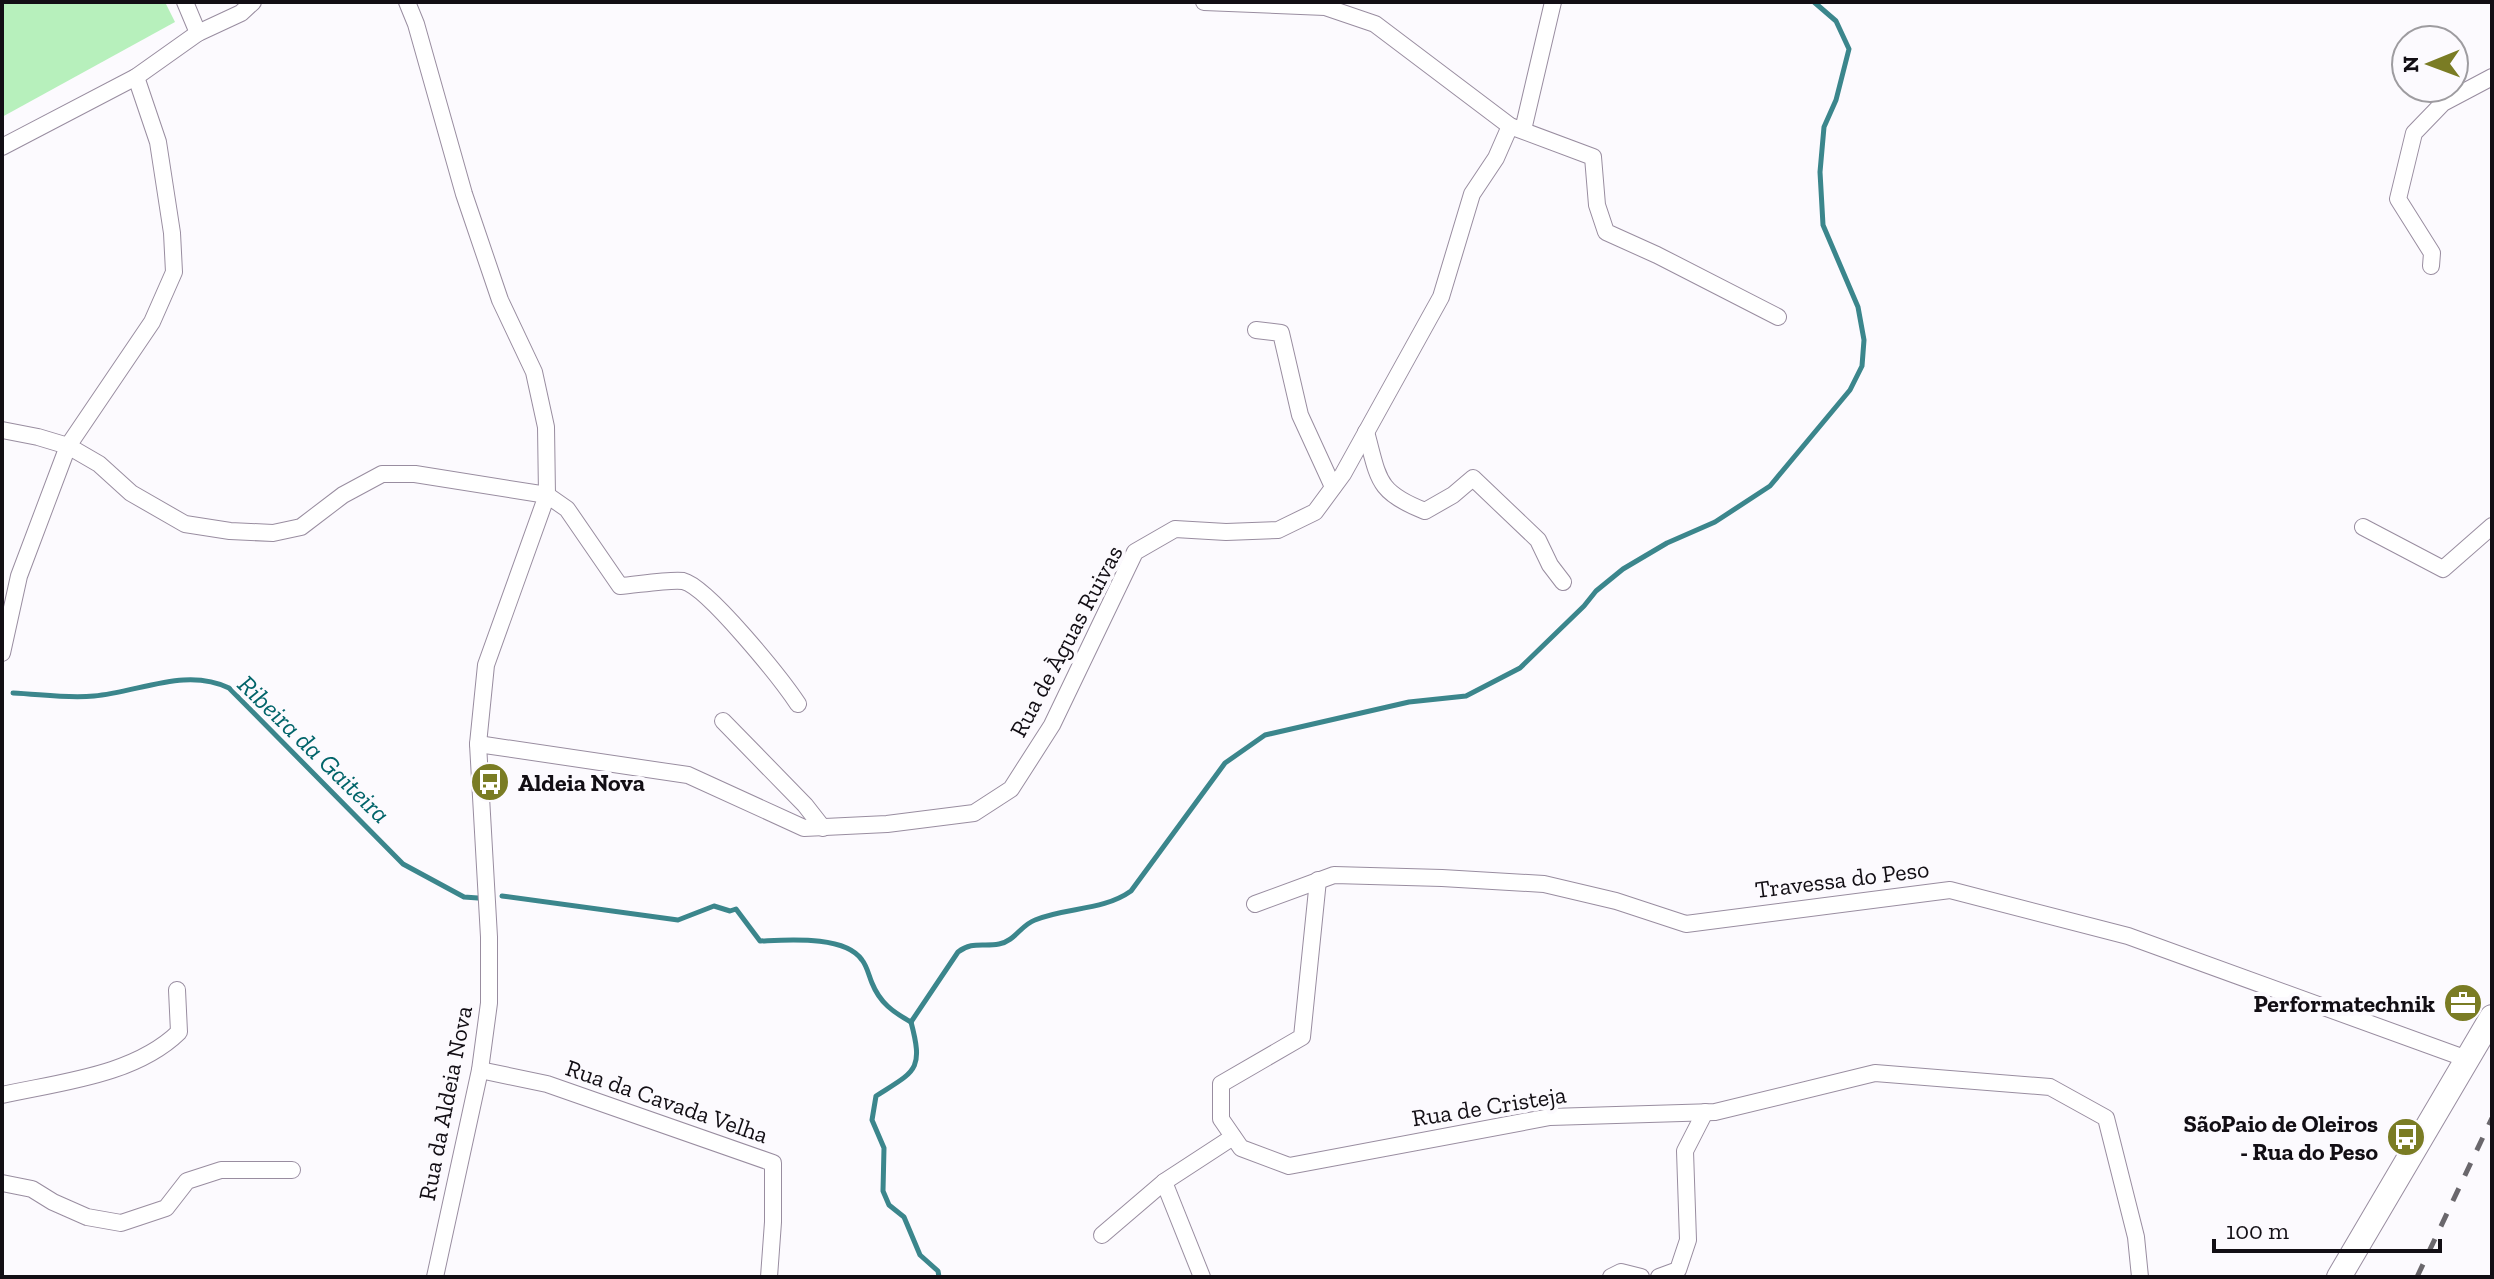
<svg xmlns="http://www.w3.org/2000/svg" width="2494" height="1279" font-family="'Zilla Slab',serif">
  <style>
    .green { fill: #b7f0bc }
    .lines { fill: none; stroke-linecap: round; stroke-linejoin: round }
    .stream { stroke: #3b868c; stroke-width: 5 }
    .street-casing { stroke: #998da0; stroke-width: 18 }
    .secondary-casing { stroke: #998da0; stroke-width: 26 }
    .street { stroke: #fff; stroke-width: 16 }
    .secondary { stroke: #fff; stroke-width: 24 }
    .rail { stroke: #6a676c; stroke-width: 5; stroke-dasharray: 14 14; stroke-linecap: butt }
    .labels { text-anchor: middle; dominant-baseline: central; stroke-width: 8; stroke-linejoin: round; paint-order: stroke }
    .street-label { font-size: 24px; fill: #120e14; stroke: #fcfafe }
    .poi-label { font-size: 24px; font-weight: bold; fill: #120e14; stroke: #fcfafe; text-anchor: end }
    .water-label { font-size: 26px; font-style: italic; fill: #016469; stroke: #fcfafe }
  </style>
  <rect width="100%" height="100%" fill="#fcfafe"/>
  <!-- green -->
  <polygon class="green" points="2,2 165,2 175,22 2,117"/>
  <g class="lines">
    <!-- stream -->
    <g class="stream">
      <path d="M13,693C39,694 68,699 94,696C139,692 186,667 229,688L403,864L464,897L478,898"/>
      <path d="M502,896L678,920L714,906L730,911L736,909L760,941C787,940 845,935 862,960C867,966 869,976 872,983C880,1003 893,1012 911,1022"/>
      <path d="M911,1022L958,952C972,941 983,947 999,944C1015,941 1021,925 1035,920C1066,907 1103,911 1131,891L1225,763L1265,735L1409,702L1466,696L1520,668L1584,606L1596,591L1623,569L1667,543L1715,522L1770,486L1850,390L1862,366L1864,340L1858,307L1823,225L1820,172L1824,127L1836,100L1849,49L1836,21L1814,2"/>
      <path d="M911,1022C924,1071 915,1071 876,1096L872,1120L884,1148L883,1191L889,1205L904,1217L920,1255L938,1271L939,1277"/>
    </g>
    <!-- street casing -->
    <g class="street-casing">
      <g id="street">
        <polyline points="185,2 198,33"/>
        <polyline points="407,2 416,24 464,194 500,300 534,372 546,427 547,495 486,665 478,744 489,937 489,1003 480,1070 435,1277"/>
        <polyline points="1204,2 1325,7 1375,24 1510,126 1593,157 1597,205 1606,232 1657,255 1778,317"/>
        <polyline points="1523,130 1553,2"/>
        <polyline points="2,147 136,77 198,33 241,13 253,2"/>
        <polyline points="2431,266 2432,253 2398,199 2414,133 2443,103 2492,77"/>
        <polyline points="1256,330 1281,333 1300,415 1333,487"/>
        <path d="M2,430L38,437L68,446L99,464L131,493L185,524L230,531L273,533L301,527L343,495L382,474H415L547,495L567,509L620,586C635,585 671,579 683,581C708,587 782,680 798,704"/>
        <path d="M1366,432C1379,479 1376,492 1425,511L1453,495L1473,478L1538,540L1550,565L1563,582"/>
        <polyline points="2363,527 2443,569 2492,526"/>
        <polyline points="2,653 19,576 68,446 152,322 174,272 172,233 158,142 136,77"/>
        <polyline points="723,721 805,805 823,828"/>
        <polyline points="478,744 688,775 804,828 887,824 974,813 1011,789 1052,725 1135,552 1175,529 1226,532 1278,530 1315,512 1343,474 1441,297 1472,194 1496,158 1510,126"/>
        <polyline points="1318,880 1302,1037 1221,1084 1221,1119 1241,1148 1289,1166 1550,1117 1715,1112 1875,1073 2050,1087 2106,1118 2136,1237 2140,1277"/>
        <polyline points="1255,904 1334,875 1442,878 1544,884 1616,901 1686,924 1950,890 2128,936 2467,1059"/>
        <polyline points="480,1070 547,1084 773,1163 773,1222 769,1277"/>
        <path d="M2,1095C61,1082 135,1075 179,1032L177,990"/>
        <polyline points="1164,1182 1202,1277"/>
        <polyline points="2,1183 32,1189 53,1202 87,1217 121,1223 166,1208 187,1181 221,1170 292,1170"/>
        <polyline points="1102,1235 1164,1182 1233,1137"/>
        <polyline points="1611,1277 1621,1272 1641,1277"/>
        <polyline points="1659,1277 1678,1270 1688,1240 1685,1151 1705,1112"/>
      </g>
    </g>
    <!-- secondary casing -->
    <g class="secondary-casing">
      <polyline id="secondary" points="2339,1277 2492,1017"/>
    </g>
    <!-- street -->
    <use href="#street" class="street"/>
    <!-- secondary -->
    <use href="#secondary" class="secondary"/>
    <!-- rail -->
    <polyline class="rail" points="2417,1277 2492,1118"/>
  </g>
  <!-- icons -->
  <defs>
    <g id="bus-disc" transform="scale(2)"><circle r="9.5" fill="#7a7c24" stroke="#fcfafe"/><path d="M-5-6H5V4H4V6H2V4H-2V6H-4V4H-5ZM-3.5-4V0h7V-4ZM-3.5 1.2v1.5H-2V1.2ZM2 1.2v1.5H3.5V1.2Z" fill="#fff"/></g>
    <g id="office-disc" transform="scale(2)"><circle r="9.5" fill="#7a7c24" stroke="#fcfafe"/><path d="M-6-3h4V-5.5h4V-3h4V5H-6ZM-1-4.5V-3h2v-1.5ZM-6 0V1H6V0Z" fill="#fff"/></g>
  </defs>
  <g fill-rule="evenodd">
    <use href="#bus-disc" x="490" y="782"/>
    <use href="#office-disc" x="2463" y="1003"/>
    <use href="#bus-disc" x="2406" y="1137"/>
  </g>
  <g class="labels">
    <!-- street labels -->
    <g class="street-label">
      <text transform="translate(1066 641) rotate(-62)">Rua de Àguas Ruivas</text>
      <text transform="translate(1842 879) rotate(-7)">Travessa do Peso</text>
      <text transform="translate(667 1101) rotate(19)">Rua da Cavada Velha</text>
      <text transform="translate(445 1103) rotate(-79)">Rua da Aldeia Nova</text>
      <text transform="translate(1489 1106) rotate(-9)">Rua de Cristeja</text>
    </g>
    <!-- poi labels -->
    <g class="poi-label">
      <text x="518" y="782" text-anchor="start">Aldeia Nova</text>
      <text x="2435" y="1003">Performatechnik</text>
      <text x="2378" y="1123">SãoPaio de Oleiros<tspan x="2378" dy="28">- Rua do Peso</tspan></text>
    </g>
    <!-- water labels -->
    <g class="water-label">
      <text transform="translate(314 749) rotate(44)">Ribeira da Gaiteira</text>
    </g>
  </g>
  <!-- border -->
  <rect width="2494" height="1279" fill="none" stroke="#120e14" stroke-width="8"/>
  <!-- north arrow -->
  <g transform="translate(2430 64) rotate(269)"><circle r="38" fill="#fcfafe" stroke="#9e9ca0" stroke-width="2"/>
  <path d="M0-6L14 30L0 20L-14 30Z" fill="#7a7c24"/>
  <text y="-12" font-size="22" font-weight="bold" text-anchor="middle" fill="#120e14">N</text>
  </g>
  <!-- scale -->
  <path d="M2214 1239v12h226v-12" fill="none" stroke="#120e14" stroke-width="4"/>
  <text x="2226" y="1239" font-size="24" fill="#120e14" stroke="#fcfafe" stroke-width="6" paint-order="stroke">100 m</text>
</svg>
